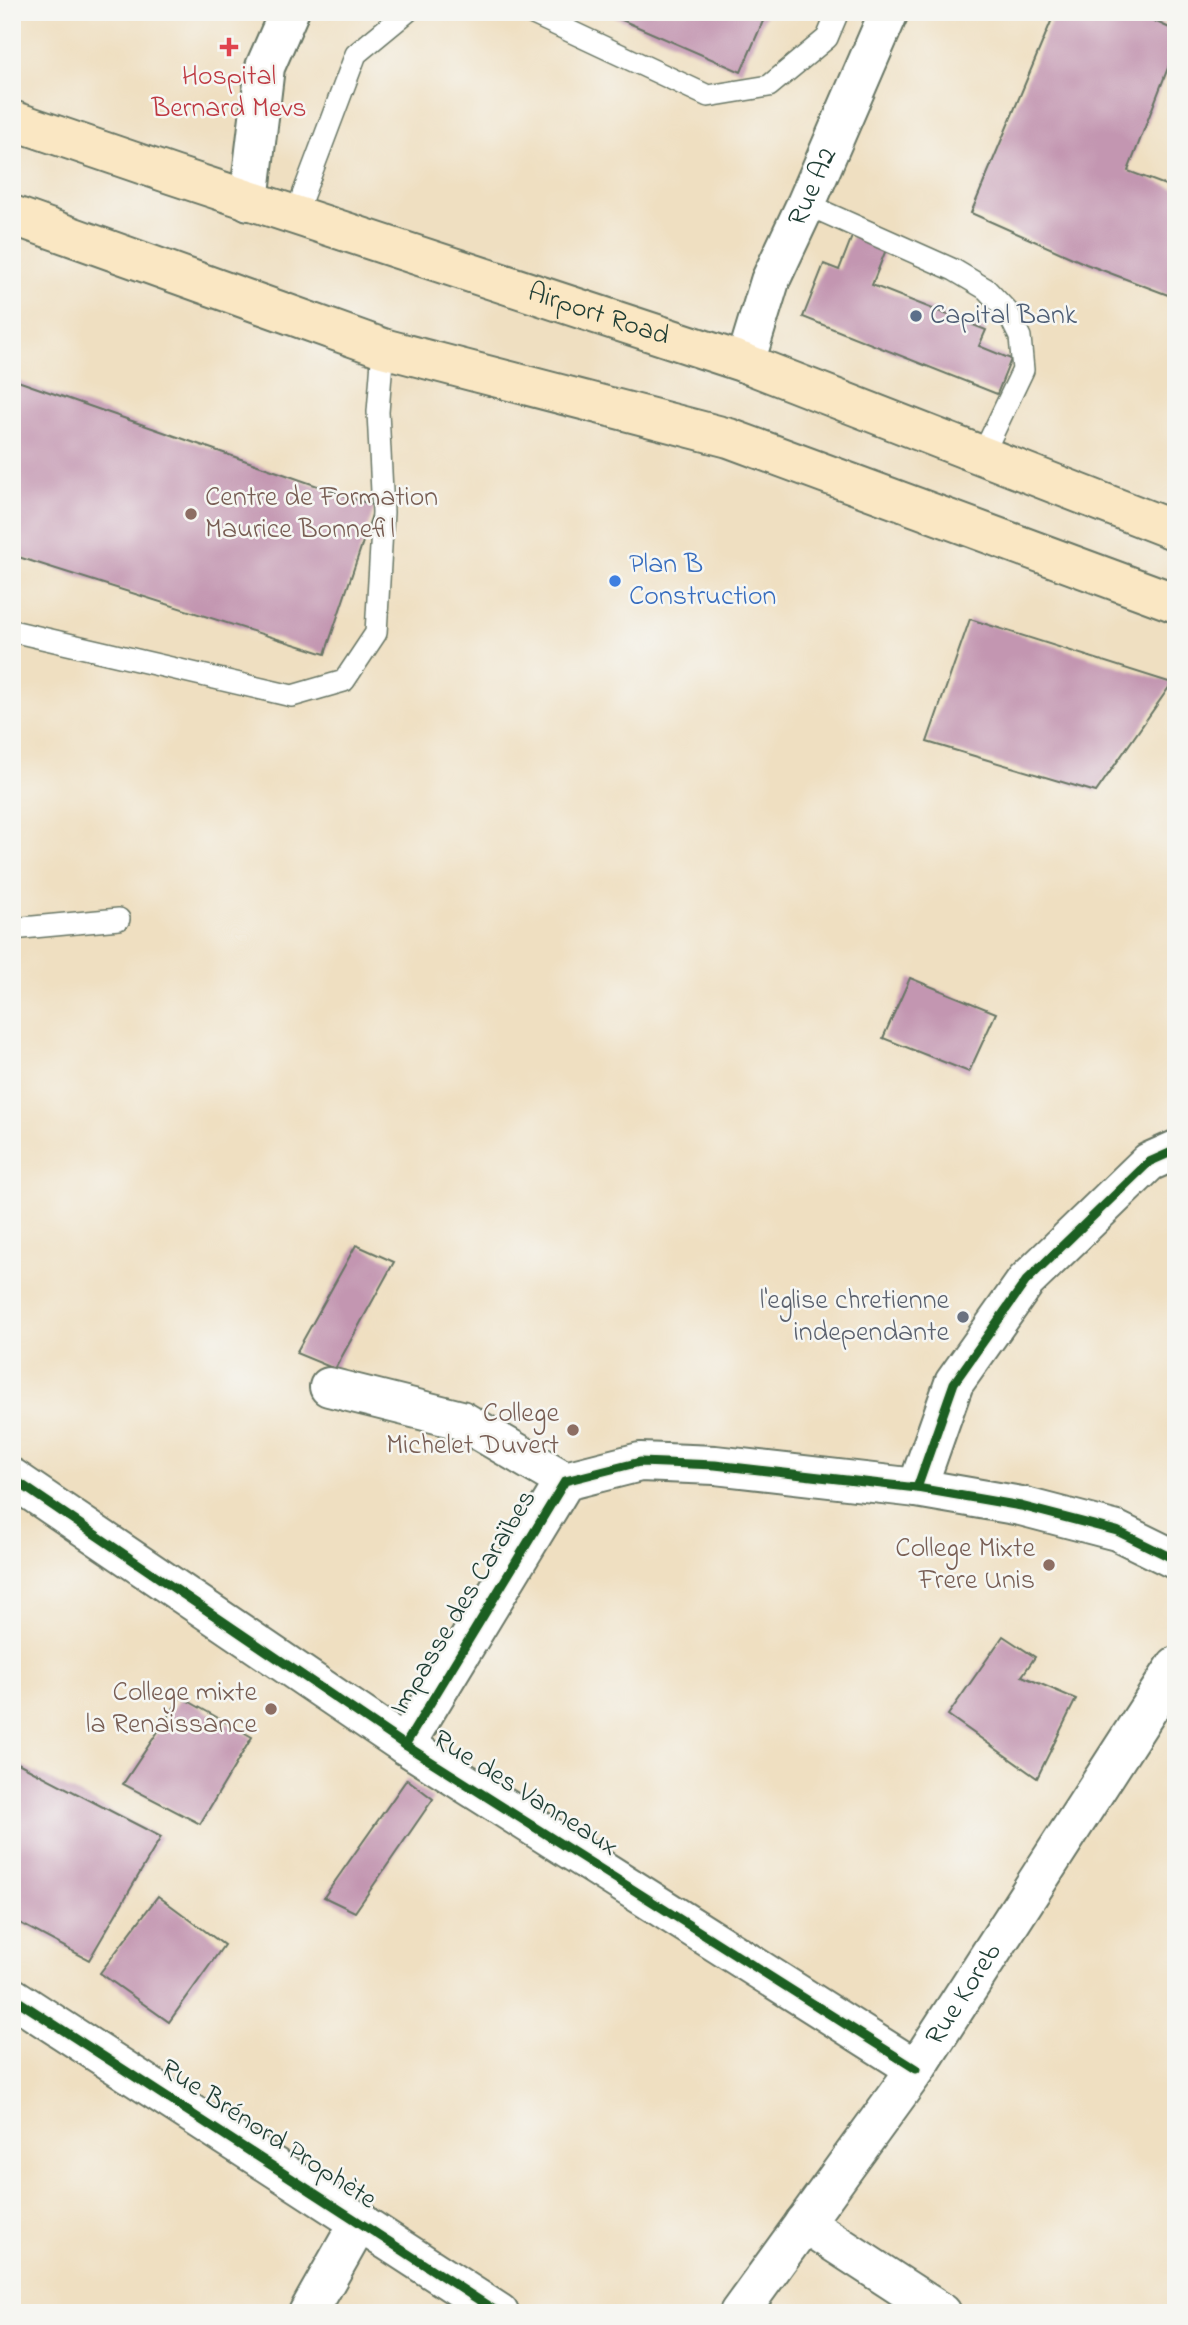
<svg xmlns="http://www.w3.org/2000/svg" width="1188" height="2325" font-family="'Indie Flower',sans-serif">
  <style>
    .building { fill: #c396b1 }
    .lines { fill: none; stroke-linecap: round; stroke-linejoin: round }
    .service-casing { stroke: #687665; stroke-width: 24 }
    .minor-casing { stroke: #687665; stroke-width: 42 }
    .secondary-casing { stroke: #687665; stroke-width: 42 }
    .service { stroke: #fff; stroke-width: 21 }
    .minor { stroke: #fff; stroke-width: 38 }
    .secondary { stroke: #fae7c3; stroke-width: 38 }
    .cycleway-casing { stroke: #f6f6f2; stroke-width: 13 }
    .cycleway { stroke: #1b5e20; stroke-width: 9 }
    .health-dot { fill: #e0444e; stroke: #f6f6f2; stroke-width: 2.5 }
    .service-dot { fill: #5c6f8a; stroke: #f6f6f2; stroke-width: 2.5 }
    .education-dot { fill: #8d6e63; stroke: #f6f6f2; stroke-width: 2.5 }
    .shop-dot { fill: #3f7fe0; stroke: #f6f6f2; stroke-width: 2.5 }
    .worship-dot { fill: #6b7280; stroke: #f6f6f2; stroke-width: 2.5 }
    .labels { text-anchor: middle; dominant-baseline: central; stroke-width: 5; stroke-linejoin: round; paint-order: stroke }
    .health-label { font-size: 28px; fill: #be3a42; stroke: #f6f6f2 }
    .street-label { font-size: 28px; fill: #1f3d34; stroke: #f6f6f2 }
    .service-label { font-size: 28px; fill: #4e5e75; stroke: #f6f6f2; text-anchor: start }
    .education-label { font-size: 28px; fill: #785e54; stroke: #f6f6f2; text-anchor: end }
    .shop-label { font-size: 28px; fill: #366cbe; stroke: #f6f6f2; text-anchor: start }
    .worship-label { font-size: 28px; fill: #5b616d; stroke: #f6f6f2; text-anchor: end }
  </style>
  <rect width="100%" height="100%" fill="#f6f6f2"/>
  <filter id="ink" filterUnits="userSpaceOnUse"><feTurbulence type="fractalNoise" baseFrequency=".0143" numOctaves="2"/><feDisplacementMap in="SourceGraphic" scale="14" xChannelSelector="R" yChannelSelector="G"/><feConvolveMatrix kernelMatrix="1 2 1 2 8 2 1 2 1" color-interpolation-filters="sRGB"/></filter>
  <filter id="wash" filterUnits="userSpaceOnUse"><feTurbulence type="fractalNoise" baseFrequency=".00686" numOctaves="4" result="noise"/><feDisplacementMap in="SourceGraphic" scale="28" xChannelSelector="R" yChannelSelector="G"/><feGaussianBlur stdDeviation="1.57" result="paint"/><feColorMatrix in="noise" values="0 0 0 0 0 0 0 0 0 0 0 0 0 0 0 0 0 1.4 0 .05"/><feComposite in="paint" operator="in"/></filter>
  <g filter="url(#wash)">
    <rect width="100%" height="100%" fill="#efdfc1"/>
    <g id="blocks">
      <!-- building -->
      <g class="building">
        <polygon points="609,12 767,12 741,72 608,14"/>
        <polygon points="1055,12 1135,12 1176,31 1176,47 1128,171 1176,189 1176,298 1086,264 971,213"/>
        <polygon points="853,234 887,247 872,285 986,330 979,346 1011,359 997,394 803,317 824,264 839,270"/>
        <polygon points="12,379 375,506 325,654 12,555"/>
        <polygon points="970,619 1172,683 1096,792 927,742"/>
        <polygon points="910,978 996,1013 969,1072 883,1038"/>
        <polygon points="356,1245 394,1262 335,1369 296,1353"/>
        <polygon points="1003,1636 1035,1657 1022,1676 1076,1699 1037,1778 948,1715"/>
        <polygon points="181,1697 252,1737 200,1824 123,1784"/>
        <polygon points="12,1760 161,1837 89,1960 12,1919"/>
        <polygon points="407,1779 433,1799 355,1912 324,1897"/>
        <polygon points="158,1896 224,1945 169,2022 100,1973"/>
      </g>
    </g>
  </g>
  <g filter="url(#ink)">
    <use href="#blocks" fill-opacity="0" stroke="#687665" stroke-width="2"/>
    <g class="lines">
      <!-- service casing -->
      <g class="service-casing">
        <g id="service">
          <polyline points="529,12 708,96 769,86 827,38 838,12"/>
          <polyline points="806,204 954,270 986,289 1007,311 1020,337 1023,370 982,456"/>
          <polyline points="295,216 356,54 407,12"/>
          <polyline points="12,631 292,696 344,681 376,633 383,512 378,412 383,348"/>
          <polyline points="12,929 119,919"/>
        </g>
      </g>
      <!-- minor casing -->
      <g class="minor-casing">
        <g id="minor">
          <polyline points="249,201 265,67 289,12"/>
          <path id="s1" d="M745,363L770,281L806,204L889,12"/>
          <polyline points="329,1387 461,1420 565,1481"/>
          <polyline points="12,1478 405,1745 916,2069"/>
          <polyline points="917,1488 954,1383 1026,1281 1149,1162 1176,1150"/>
          <polyline points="405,1745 565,1481 640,1462 715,1465 917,1488 1021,1506 1117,1531 1176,1560"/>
          <polyline points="12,1997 499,2313"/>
          <polyline points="804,2223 942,2313"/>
          <polyline points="308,2313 360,2221"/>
          <path id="s2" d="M739,2313L916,2069L1176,1666"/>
        </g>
      </g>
      <!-- secondary casing -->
      <g class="secondary-casing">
        <g id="secondary">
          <path id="s3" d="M12,120L173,175L745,363L1176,531"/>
          <polyline points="12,215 383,348 729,438 1176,603"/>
        </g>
      </g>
      <!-- service -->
      <use href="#service" class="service"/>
      <!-- minor -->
      <use href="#minor" class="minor"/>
      <!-- secondary -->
      <use href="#secondary" class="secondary"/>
      <!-- cycleway casing -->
      <g class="cycleway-casing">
        <g id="cycleway">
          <polyline points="12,1478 405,1745 916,2069"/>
          <polyline points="917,1488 954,1383 1026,1281 1149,1162 1176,1150"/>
          <polyline points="405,1745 565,1481 640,1462 715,1465 917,1488 1021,1506 1117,1531 1176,1560"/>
          <polyline points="12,1997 499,2313"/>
        </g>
      </g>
      <!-- cycleway -->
      <use href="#cycleway" class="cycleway"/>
    </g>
  </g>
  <!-- markers -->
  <path class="health-dot" d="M225.5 36.5h7v7h7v7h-7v7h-7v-7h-7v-7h7z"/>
  <circle class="service-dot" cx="916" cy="316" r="7"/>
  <g class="education-dot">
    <circle cx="191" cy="514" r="7"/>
    <circle cx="573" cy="1430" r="7"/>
    <circle cx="1049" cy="1565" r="7"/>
    <circle cx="271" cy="1709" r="7"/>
  </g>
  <circle class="shop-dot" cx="615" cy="581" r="7"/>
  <circle class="worship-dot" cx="963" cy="1317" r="7"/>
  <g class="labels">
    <!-- health labels -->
    <g class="health-label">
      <text x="229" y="77">Hospital<tspan x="229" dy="32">Bernard Mevs</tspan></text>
    </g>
    <!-- street labels -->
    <g class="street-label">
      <text stroke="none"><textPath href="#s1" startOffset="189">Rue A2</textPath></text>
      <text stroke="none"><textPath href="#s3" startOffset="618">Airport Road</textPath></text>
      <text transform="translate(464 1603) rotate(-59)">Impasse des Caraïbes</text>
      <text transform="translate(525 1794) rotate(32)">Rue des Vanneaux</text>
      <text stroke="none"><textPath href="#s2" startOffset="390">Rue Koreb</textPath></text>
      <text transform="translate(268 2135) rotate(33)">Rue Brénord Prophète</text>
    </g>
    <!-- service labels -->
    <g class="service-label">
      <text x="930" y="316">Capital Bank</text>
    </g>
    <!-- education labels -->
    <g class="education-label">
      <text x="205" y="498" text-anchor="start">Centre de Formation<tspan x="205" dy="32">Maurice Bonnefil</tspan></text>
      <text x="559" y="1414">College<tspan x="559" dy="32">Michelet Duvert</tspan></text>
      <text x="1035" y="1549">College Mixte<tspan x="1035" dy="32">Frere Unis</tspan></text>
      <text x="257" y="1693">College mixte<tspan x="257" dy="32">la Renaissance</tspan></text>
    </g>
    <!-- shop labels -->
    <g class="shop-label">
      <text x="629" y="565">Plan B<tspan x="629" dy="32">Construction</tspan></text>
    </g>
    <!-- worship labels -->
    <g class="worship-label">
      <text x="949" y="1301">l'eglise chretienne<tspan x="949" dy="32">independante</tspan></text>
    </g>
  </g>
  <!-- margin -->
  <rect width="1188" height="2325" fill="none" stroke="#f6f6f2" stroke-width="42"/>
</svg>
